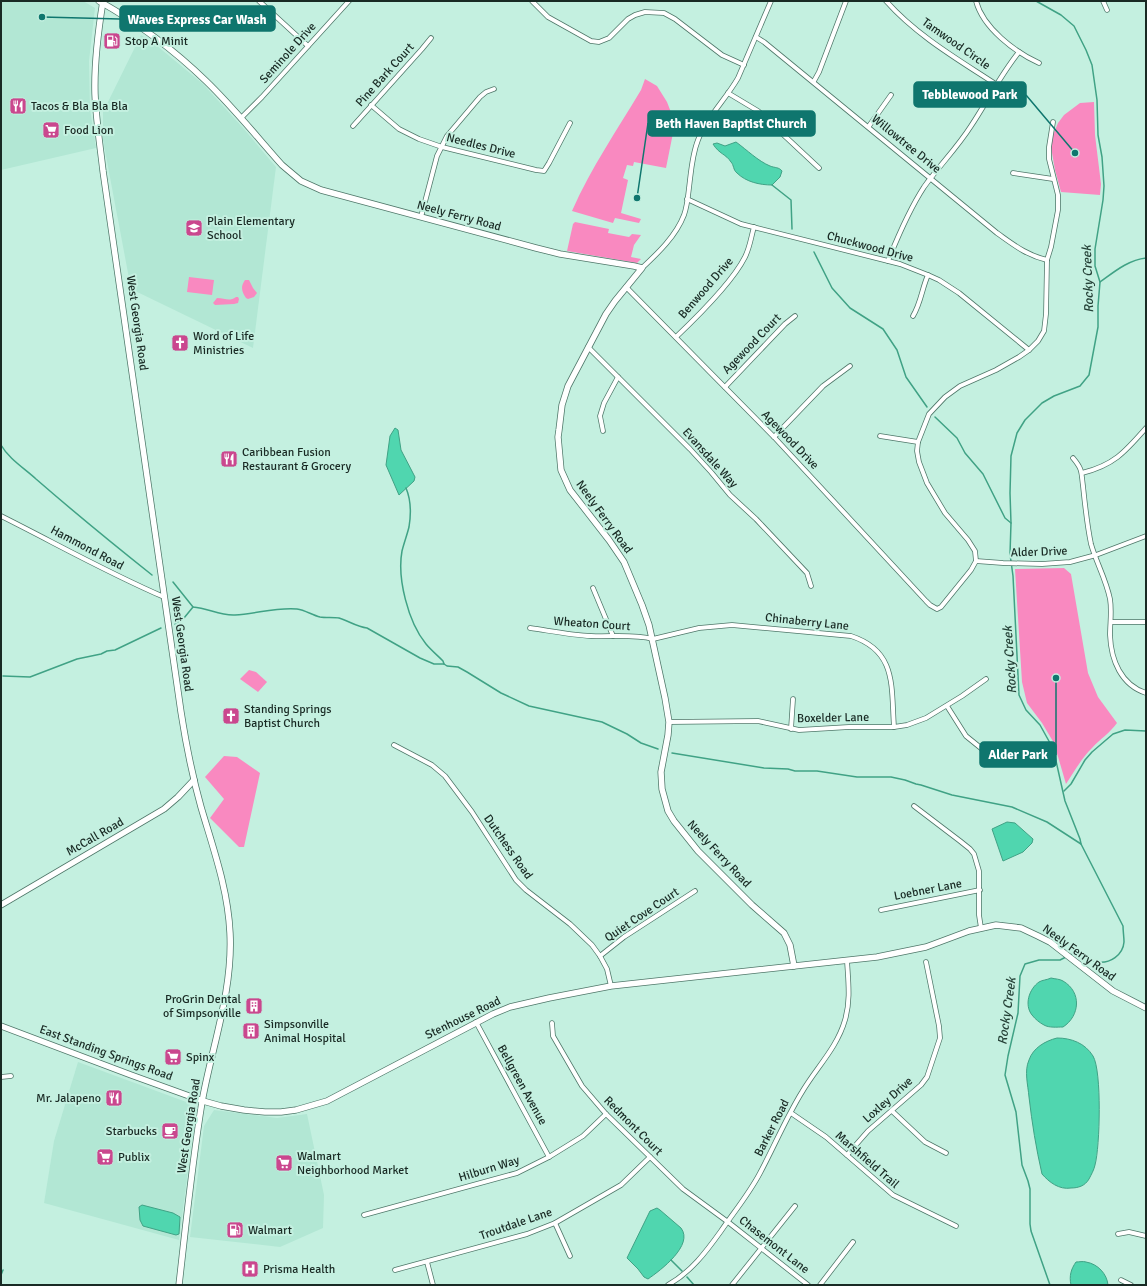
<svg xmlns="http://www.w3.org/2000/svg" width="1147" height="1286" font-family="Signika,sans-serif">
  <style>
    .built { fill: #b2e7d4 }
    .green { fill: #f989c0 }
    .water { fill: #50d6af; stroke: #40a285 }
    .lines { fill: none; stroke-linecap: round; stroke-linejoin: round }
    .stream { stroke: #40a285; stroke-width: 1.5 }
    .street-casing { stroke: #4f7769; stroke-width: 5.5 }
    .secondary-casing { stroke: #4f7769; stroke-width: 7 }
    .street { stroke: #fff; stroke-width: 4 }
    .secondary { stroke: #fff; stroke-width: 5.5 }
    .labels { text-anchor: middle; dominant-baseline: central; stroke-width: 4; stroke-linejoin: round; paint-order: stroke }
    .poi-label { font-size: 12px; fill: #192a24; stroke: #c4f0e0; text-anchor: start }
    .street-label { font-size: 12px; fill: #192a24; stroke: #c4f0e0 }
    .water-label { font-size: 13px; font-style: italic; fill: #254137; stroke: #c4f0e0 }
    .leader { fill: none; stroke: #0f766e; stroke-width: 1.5 }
    .callout-dot { fill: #0f766e; stroke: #c4f0e0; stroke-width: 1.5 }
    .callout { fill: #0f766e; stroke: #0f766e; stroke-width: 1.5 }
    .callout-label { font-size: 13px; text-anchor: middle; font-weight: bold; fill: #fff }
  </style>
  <rect width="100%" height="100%" fill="#c4f0e0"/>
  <!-- built -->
  <g class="built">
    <polygon points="2,1 83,1 95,8 89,61 90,109 96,148 1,170 1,3"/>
    <polygon points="141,35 156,45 203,84 244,129 276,167 253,348 131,289 103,140 103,112"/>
    <polygon points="78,1062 189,1103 194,1112 194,1124 179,1240 44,1203 54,1141"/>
    <polygon points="214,1110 277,1118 307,1114 324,1195 323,1228 280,1247 190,1237 204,1126"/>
  </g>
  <!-- green -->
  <g class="green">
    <path d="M645,79L657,86L667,102L672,115L673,133L666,168L634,162L633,166L627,165L623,178L628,180L621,213L641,219L639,223L615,218L613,223L572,211C591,168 617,130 641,90Z"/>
    <polygon points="1094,102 1095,135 1101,184 1100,195 1061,192 1055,170 1051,147 1053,135 1058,123 1064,115 1080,103"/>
    <polygon points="575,222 609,229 608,233 629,237 632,234 641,235 634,245 631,257 641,259 637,263 567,251 573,224"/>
    <polygon points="189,277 214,280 212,295 187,292"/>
    <path d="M245,280H249L253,288L257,293L254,297L248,299L246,298C242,292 240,287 245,280Z"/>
    <path d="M236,297H238L239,299L238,303L234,304L215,305L213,303L217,298C225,298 229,302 236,297Z"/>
    <path d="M1064,568L1071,574L1088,673L1098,697L1117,723C1110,733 1100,739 1092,748C1081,759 1074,772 1066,784L1054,743L1042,723L1027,703L1022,682L1015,569Z"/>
    <polygon points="249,670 256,672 267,682 258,692 240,679"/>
    <polygon points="224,756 237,757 260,773 244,847 239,847 210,818 224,799 205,777"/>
  </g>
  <!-- water -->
  <g class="water">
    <path d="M736,142C747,150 758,161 770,166C775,168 779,167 782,171L780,177L772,185C760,185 746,182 737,173C733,170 734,165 731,162C726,154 719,154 713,144L717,143L725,146Z"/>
    <polygon points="395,428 398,430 401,450 415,477 414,481 399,495 386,465 390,436"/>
    <polygon points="1007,822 1015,823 1033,839 1032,843 1023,852 1003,861 992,829"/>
    <path d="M1051,978C1055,979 1060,979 1063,981C1082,992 1080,1016 1063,1027C1057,1027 1049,1028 1044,1025C1040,1023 1035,1019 1032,1015C1024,1005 1029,989 1039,982C1042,980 1047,980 1051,978Z"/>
    <path d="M1057,1038C1071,1038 1085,1043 1093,1056C1102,1071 1100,1147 1095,1165C1094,1170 1091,1175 1089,1179C1085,1186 1078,1188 1071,1188C1059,1190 1049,1182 1042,1174C1036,1148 1032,1123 1029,1097C1028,1085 1024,1071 1029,1060C1033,1048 1045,1041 1057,1038Z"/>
    <polygon points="142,1205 173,1213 180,1217 179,1234 176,1235 143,1226 140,1220 139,1207"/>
    <path d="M657,1208L660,1210L681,1228C694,1245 661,1270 648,1279L644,1277L638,1269L627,1258L650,1211Z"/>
    <path d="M1076,1262C1079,1262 1083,1261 1086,1262C1098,1264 1107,1274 1108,1285H1071C1069,1276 1071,1269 1076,1262Z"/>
  </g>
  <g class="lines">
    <!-- stream -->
    <g class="stream">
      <path d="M1036,1L1061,15L1074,26L1086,50L1092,65L1097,100L1098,135L1102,157L1104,186L1103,200L1095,249V266L1100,282L1098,306V327L1089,375L1080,386L1054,396L1042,403L1025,420L1017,433L1011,456L1010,493L1011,523L1010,554L1013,576L1019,695L1026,710L1040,725L1050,743L1054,752L1065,801L1080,839L1081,844L1123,926C1123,931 1124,937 1124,942C1123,955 1110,964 1097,962C1089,961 1081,957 1073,954L1069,956"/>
      <polyline points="772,185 791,200 792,229"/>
      <polyline points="814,252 832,288 850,308 883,329 897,350 906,377 927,407"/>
      <path d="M1100,282C1114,272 1128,260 1146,258"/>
      <polyline points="935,417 957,438 965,453 983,474 1005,518 1011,523"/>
      <path d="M1,445C9,459 24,468 36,479C74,512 113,544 152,575"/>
      <path d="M406,488C411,500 411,515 409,527C407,535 404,543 402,551C397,578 408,622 426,644C431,650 437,655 443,661L444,664"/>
      <path d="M173,582L193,607C208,608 220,616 235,615C256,614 276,607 297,609C305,610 312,615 320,617C326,618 333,617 339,618C349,621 357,627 367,628L420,658L434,664H444L447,666L458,667L467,672L501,693L529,706L602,722L627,734L641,743L658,749"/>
      <polyline points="175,624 184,618 193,607"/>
      <polyline points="3,676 30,677 77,659 101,654 107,651 115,650 161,628"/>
      <polyline points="672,753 764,768 788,769 795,771 817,771 857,777 891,777 905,780 916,784 921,785 952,795 1012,807 1047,822 1081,844"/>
      <polyline points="1064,791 1071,784 1085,760 1092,752 1113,734 1125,730 1146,731"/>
      <polyline points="671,1260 682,1271"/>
      <polyline points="1,1275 3,1270"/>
      <polyline points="687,1277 694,1285"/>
      <polyline points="1050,1285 1031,1231 1030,1224 1030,1189 1028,1181 1022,1165 1016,1112 1005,1075 1008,1056 1018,1013 1020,976 1025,964 1039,960 1060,960 1066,957"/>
    </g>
    <!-- street casing -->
    <g class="street-casing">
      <g id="street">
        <polyline points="259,1 308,46"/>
        <polyline points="532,1 548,17 591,41 599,42 609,38 628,19 635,15 645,12 664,13 675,19 722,55 744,65"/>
        <path d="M886,1C917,36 959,60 997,85"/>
        <path d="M976,1C983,28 1015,52 1039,63"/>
        <polyline points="1103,1 1107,10"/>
        <path d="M756,37L764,42L997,233C1014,245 1026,255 1047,260"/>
        <polyline points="814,81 819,72 846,1"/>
        <polyline points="728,93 758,111 819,168"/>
        <polyline points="371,105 399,129 419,139 442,147 536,170 544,171 549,163 570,123"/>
        <polyline points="241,118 262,97 349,1"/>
        <polyline points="353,126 422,49 431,38"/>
        <polyline points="869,126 891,95"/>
        <polyline points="1013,173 1053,179"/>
        <polyline points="687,199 741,224 900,264 928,275 939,280 959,293 1029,350"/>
        <polyline points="421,217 437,156 447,136 480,97 486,92 494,89"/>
        <path d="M888,261C898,236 909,210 924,187C939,166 957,148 971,126C987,102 1001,74 1019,52"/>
        <path d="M642,268C658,253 676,236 684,215C687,207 688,197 689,188C691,172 692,155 698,140C707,117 726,99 738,78L771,1"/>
        <polyline points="626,287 774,437 926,601 930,605 937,609 941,607 971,570 976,561 975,551 968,540 945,513 927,483 919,462 917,451 918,442 929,414 945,397 960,386 996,370 1019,357 1029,350 1038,341 1044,331 1046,314 1047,260 1051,247 1058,210 1058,195 1049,159 1049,147 1053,122"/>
        <path d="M913,316C921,303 922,288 928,275"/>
        <path d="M676,337C697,317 732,283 745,257C750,247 751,237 754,227"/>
        <polyline points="588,347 690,449 711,472 730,495 756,519 807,573 811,586"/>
        <polyline points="725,387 785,324 795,316"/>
        <polyline points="603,431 600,416 604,403 618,377"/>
        <polyline points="880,436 918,442"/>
        <polyline points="774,437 823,386 850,366"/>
        <path d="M1073,458C1083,470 1081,472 1083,486C1085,505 1087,525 1091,544C1096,562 1106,579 1110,599C1112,611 1110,623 1110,635C1111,660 1121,685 1146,693"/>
        <path d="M1082,473C1114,465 1125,452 1146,428"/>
        <path d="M1,516C55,543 108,573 164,597"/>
        <polyline points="976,561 1003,563 1042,564 1070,562 1096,555 1146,536"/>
        <polyline points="593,588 613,636"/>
        <polyline points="1111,622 1146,622"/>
        <path d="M530,628C551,631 571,635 591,636C612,637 633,634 653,639L699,628L732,625L851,636C897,651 891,686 894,727"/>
        <polyline points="947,706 966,736 992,757"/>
        <polyline points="669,722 758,721 799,730 849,727 894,727 907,725 926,718 962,696 986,679"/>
        <polyline points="791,729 793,699"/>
        <polyline points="394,745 432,765 445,776 472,812 516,880 526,890 570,924 592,945 600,956 607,969 611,986"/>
        <polyline points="914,806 960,841 970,849 974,854 979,871 979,915 981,928"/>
        <polyline points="881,910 980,890"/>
        <polyline points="600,956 624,937 695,891"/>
        <polyline points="476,1022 549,1157"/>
        <polyline points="552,1023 553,1036 582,1086 606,1114 683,1189 728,1222 808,1285"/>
        <polyline points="1,1077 11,1076"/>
        <polyline points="892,1111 925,1142 946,1153"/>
        <polyline points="791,1113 826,1137 893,1195 956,1226"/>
        <polyline points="847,1155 868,1131 921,1085 927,1077 940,1038 939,1026 926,962"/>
        <polyline points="364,1215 517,1173 549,1157 583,1136 606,1114"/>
        <polyline points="555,1223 570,1256"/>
        <polyline points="1118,1234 1129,1232 1146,1236"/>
        <polyline points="427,1262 433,1285"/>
        <polyline points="395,1270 527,1234 555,1223 621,1185 650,1157"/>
        <polyline points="1121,1280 1131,1285"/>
        <path d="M668,1285C691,1272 706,1252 721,1231C734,1212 749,1194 760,1173C774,1147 786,1118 802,1092C816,1068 837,1048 845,1020C851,1000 848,980 847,960"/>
        <polyline points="732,1285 795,1206"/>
        <polyline points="820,1285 853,1242"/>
      </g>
    </g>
    <!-- secondary casing -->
    <g class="secondary-casing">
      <g id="secondary">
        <path d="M99,1C138,23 174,50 206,81C233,107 257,137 282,165L301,181L321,190L536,248L560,254L634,266L642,268L615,301L606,314L568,386L562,405L559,430L558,437L561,470L570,490L609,540L624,562L642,605L649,625L665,698L669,722L668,735L661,772L662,789L668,811L674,821L698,851L752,905L784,933L790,945L794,966"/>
        <path d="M103,1C98,32 94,62 95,94C96,119 100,145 103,171L181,712C186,744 192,775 201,807C213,848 228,889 230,933C233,991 212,1046 202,1102C192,1163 186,1224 179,1285"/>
        <polyline points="1,905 164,809 178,797 194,780"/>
        <polyline points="1,1026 131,1075 203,1101 221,1106 244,1110 265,1112 281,1112 296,1110 327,1101 493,1014 510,1007 549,998 611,986 877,957 926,947 969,931 996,925 1021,928 1038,936 1050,942 1113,991 1146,1008"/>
      </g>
    </g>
    <!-- street -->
    <use href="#street" class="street"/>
    <!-- secondary -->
    <use href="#secondary" class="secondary"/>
  </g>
  <!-- icons -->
  <defs>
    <g id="fuel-square" transform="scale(0.9)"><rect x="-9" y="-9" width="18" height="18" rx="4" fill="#ca478e" stroke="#c4f0e0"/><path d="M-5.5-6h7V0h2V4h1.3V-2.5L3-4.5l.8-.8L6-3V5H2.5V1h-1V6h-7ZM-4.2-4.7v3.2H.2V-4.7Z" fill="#fff"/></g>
    <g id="restaurant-square" transform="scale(0.9)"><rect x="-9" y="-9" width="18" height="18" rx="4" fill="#ca478e" stroke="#c4f0e0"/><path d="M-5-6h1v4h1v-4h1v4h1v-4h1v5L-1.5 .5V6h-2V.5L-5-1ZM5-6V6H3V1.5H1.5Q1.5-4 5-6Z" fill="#fff"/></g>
    <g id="supermarket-square" transform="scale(0.9)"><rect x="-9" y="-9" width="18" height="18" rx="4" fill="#ca478e" stroke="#c4f0e0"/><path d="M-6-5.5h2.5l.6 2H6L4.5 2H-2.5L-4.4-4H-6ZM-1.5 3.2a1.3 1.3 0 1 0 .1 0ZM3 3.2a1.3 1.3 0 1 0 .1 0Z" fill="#fff"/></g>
    <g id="school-square" transform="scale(0.9)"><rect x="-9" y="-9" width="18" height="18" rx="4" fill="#ca478e" stroke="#c4f0e0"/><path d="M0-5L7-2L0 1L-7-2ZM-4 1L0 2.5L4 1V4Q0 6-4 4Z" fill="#fff"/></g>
    <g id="church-square" transform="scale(0.9)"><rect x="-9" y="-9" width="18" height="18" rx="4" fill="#ca478e" stroke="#c4f0e0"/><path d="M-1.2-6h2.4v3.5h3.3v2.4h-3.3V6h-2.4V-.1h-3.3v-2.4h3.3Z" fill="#fff"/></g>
    <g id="building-square" transform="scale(0.9)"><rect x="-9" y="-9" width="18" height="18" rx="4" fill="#ca478e" stroke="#c4f0e0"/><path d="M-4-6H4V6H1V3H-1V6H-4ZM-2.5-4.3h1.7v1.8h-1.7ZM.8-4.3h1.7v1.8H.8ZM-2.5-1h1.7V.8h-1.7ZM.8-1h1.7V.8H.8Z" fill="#fff"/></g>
    <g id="cafe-square" transform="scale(0.9)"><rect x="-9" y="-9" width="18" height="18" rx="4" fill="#ca478e" stroke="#c4f0e0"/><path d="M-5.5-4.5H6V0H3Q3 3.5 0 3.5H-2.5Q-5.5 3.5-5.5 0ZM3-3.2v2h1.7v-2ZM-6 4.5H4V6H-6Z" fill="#fff"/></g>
    <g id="hospital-square" transform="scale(0.9)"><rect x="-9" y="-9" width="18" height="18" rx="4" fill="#ca478e" stroke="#c4f0e0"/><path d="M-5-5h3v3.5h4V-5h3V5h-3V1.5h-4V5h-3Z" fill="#fff"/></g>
  </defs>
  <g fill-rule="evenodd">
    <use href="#fuel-square" x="112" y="41"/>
    <use href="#restaurant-square" x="18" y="106"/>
    <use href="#supermarket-square" x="51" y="130"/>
    <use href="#school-square" x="194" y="228"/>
    <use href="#church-square" x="180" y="343"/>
    <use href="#restaurant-square" x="229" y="459"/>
    <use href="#church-square" x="231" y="716"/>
    <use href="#building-square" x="254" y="1006"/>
    <use href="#building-square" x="251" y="1031"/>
    <use href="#supermarket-square" x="173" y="1057"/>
    <use href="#restaurant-square" x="114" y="1098"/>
    <use href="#cafe-square" x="170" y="1131"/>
    <use href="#supermarket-square" x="105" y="1157"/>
    <use href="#supermarket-square" x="284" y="1163"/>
    <use href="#fuel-square" x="235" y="1230"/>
    <use href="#hospital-square" x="250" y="1269"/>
  </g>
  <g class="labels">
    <!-- poi labels -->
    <g class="poi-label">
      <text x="125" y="41">Stop A Minit</text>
      <text x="31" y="106">Tacos &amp; Bla Bla Bla</text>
      <text x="64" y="130">Food Lion</text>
      <text x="207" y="221">Plain Elementary<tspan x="207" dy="14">School</tspan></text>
      <text x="193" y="336">Word of Life<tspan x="193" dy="14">Ministries</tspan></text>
      <text x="242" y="452">Caribbean Fusion<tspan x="242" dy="14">Restaurant &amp; Grocery</tspan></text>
      <text x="244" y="709">Standing Springs<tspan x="244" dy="14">Baptist Church</tspan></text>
      <text x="241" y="999" text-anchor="end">ProGrin Dental<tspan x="241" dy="14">of Simpsonville</tspan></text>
      <text x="264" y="1024">Simpsonville<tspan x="264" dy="14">Animal Hospital</tspan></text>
      <text x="186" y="1057">Spinx</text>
      <text x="101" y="1098" text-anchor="end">Mr. Jalapeno</text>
      <text x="157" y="1131" text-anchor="end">Starbucks</text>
      <text x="297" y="1156">Walmart<tspan x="297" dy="14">Neighborhood Market</tspan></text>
      <text x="118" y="1157">Publix</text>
      <text x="248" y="1230">Walmart</text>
      <text x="263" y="1269">Prisma Health</text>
    </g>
    <!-- street labels -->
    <g class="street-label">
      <text transform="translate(956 44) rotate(35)">Tamwood Circle</text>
      <text transform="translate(288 53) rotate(-48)">Seminole Drive</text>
      <text transform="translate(385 75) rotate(-48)">Pine Bark Court</text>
      <text transform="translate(906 144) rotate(39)">Willowtree Drive</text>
      <text transform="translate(481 146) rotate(14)">Needles Drive</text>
      <text transform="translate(459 216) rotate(15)">Neely Ferry Road</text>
      <text transform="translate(870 247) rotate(15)">Chuckwood Drive</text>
      <text transform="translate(706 288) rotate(-49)">Benwood Drive</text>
      <text transform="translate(137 323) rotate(82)">West Georgia Road</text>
      <text transform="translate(752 344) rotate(-46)">Agewood Court</text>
      <text transform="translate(790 440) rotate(46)">Agewood Drive</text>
      <text transform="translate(710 458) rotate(48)">Evansdale Way</text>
      <text transform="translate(604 517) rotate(54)">Neely Ferry Road</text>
      <text transform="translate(87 548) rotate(28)">Hammond Road</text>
      <text transform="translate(1039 552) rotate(-2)">Alder Drive</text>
      <text transform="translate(807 622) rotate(6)">Chinaberry Lane</text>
      <text transform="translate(592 624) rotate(4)">Wheaton Court</text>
      <text transform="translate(182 644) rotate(82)">West Georgia Road</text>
      <text transform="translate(833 718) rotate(-1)">Boxelder Lane</text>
      <text transform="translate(95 837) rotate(-30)">McCall Road</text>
      <text transform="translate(508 847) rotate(55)">Dutchess Road</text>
      <text transform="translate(719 854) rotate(47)">Neely Ferry Road</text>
      <text transform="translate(928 890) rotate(-11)">Loebner Lane</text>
      <text transform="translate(642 915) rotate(-34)">Quiet Cove Court</text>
      <text transform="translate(1079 953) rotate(36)">Neely Ferry Road</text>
      <text transform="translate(463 1018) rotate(-26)">Stenhouse Road</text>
      <text transform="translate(106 1053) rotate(20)">East Standing Springs Road</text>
      <text transform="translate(522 1085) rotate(61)">Bellgreen Avenue</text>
      <text transform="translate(888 1100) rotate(-42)">Loxley Drive</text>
      <text transform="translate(189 1126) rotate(-81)">West Georgia Road</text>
      <text transform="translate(633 1126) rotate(45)">Redmont Court</text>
      <text transform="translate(772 1128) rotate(-63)">Barker Road</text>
      <text transform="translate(867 1160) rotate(41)">Marshfield Trail</text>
      <text transform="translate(489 1169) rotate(-17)">Hilburn Way</text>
      <text transform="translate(516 1224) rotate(-19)">Troutdale Lane</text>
      <text transform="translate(774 1245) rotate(38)">Chasemont Lane</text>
    </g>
    <!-- water labels -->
    <g class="water-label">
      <text transform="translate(1088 279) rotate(-92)">Rocky Creek</text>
      <text transform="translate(1010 660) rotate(-94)">Rocky Creek</text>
      <text transform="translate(1007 1011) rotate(-82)">Rocky Creek</text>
    </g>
  </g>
  <!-- callouts -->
  <path class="leader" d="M42 17L120 19M1075 153L1026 95M637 198L648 123M1056 678L1056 755"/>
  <g class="callout-dot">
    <circle cx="42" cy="17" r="4"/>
    <circle cx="1075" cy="153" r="4"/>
    <circle cx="637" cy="198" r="4"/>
    <circle cx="1056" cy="678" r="4"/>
  </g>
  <g class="callout">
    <rect x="120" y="6" width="155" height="25" rx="4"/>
    <rect x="914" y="82" width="112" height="25" rx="4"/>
    <rect x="648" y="111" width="167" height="25" rx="4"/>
    <rect x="980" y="742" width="76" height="25" rx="4"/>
  </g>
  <g class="callout-label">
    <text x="197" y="24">Waves Express Car Wash</text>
    <text x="970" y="99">Tebblewood Park</text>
    <text x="731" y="128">Beth Haven Baptist Church</text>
    <text x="1018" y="759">Alder Park</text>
  </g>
  <!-- border -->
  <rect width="1147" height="1286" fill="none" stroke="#192a24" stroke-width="4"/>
</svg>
